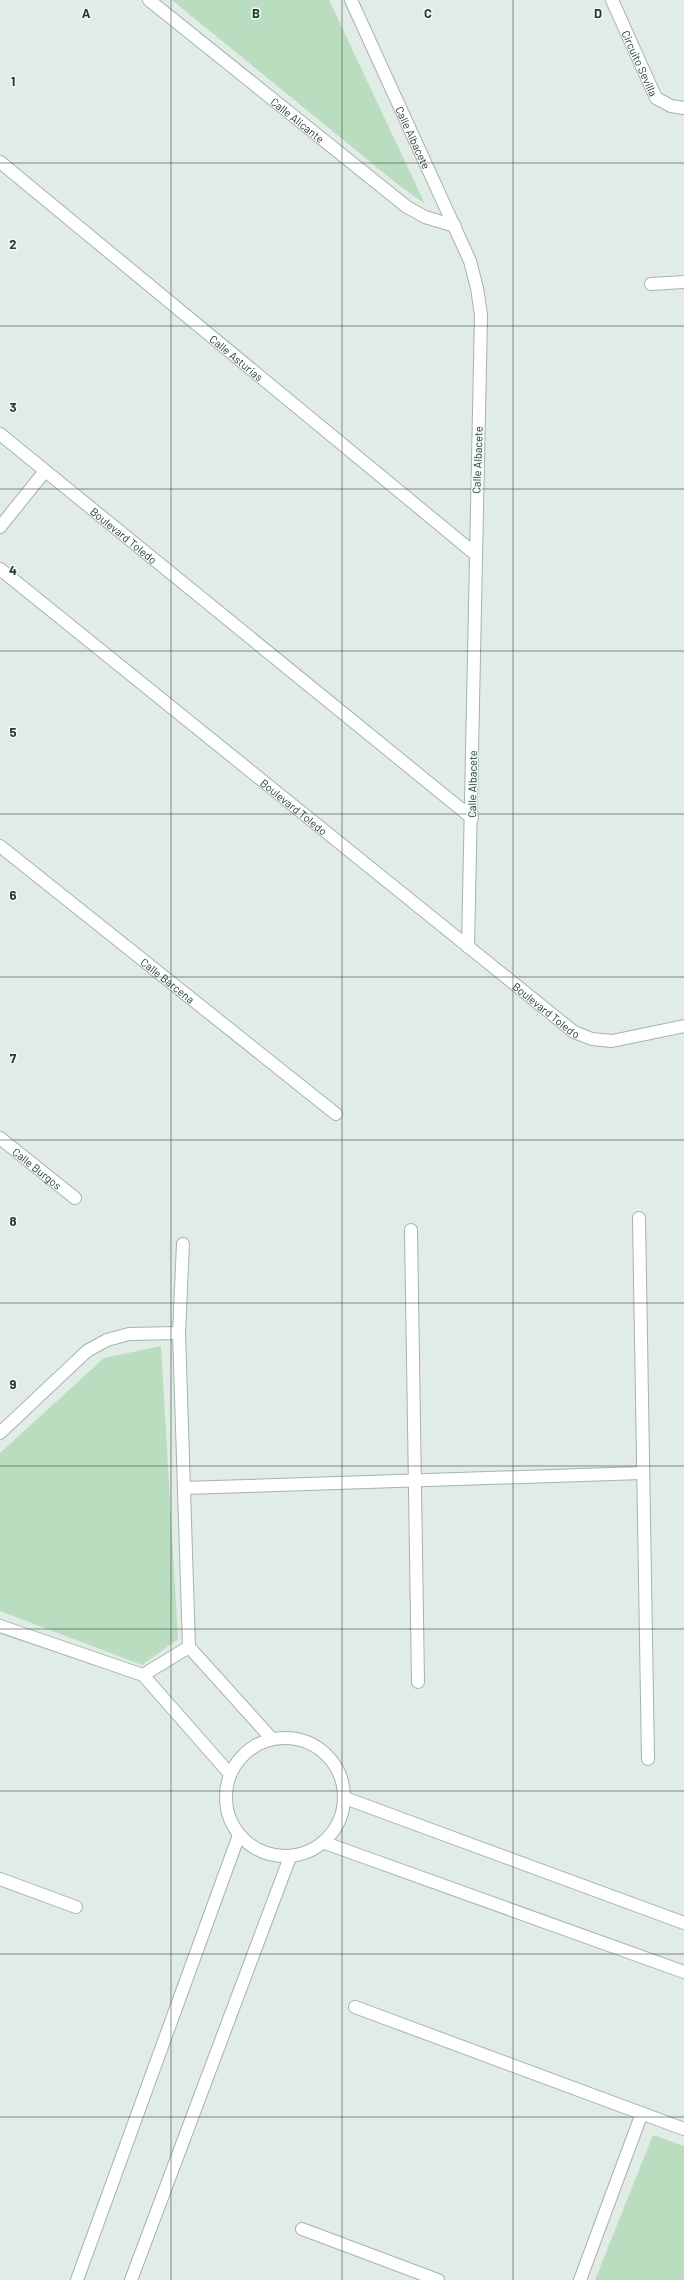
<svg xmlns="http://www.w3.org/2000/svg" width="684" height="2280" font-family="Barlow,sans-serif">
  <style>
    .green { fill: #bbddbf }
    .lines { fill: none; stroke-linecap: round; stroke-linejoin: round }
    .street-casing { stroke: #a5b4ac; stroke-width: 14 }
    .street { stroke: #fff; stroke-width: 12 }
    .grid { fill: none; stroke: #223d31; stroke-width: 1; stroke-opacity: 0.55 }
    .labels { text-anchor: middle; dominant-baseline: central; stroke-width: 3; stroke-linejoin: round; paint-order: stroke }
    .street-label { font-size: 11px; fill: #223d31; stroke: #f2f8f4 }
    .grid-label { font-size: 13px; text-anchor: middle; font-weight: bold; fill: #223d31; stroke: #f2f8f4; stroke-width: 3; stroke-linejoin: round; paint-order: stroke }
  </style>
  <rect width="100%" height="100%" fill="#e2ece6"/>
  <!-- green -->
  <g class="green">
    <polygon points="172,0 329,0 425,204 396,183"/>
    <polygon points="161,1346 178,1639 142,1665 0,1611 0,1453 104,1358"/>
    <polygon points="653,2135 684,2146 684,2280 595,2280"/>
  </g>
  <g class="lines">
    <!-- street casing -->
    <g class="street-casing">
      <g id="street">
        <path id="s1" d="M149,0L407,207L425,217L455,226"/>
        <path id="s2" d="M351,0L470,261L477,288L481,315C475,526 474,736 468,947"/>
        <path id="s3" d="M612,0L656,98L671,106L684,108"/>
        <path id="s4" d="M0,162L474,553"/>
        <polyline points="651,284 684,282"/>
        <path id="s5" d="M0,434L472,818"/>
        <polyline points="0,527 45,471"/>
        <path id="s6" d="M0,569L574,1032L592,1039L612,1041L684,1026"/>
        <path id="s7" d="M0,846L336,1114"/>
        <path id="s8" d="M0,1138L75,1198"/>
        <polyline points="639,1218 648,1759"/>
        <polyline points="411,1230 418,1682"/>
        <polyline points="183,1244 179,1333 189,1647 272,1739"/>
        <polyline points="0,1433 87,1351 107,1340 129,1334 179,1333"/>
        <polyline points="184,1488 642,1473"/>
        <polyline points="0,1626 143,1675 230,1774"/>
        <polyline points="143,1675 189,1647"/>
        <circle cx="285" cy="1797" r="59"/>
        <polyline points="345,1798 684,1923"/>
        <polyline points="325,1843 684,1972"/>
        <polyline points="0,1879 76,1907"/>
        <polyline points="355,2007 684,2129"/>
        <polyline points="302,2229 438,2280"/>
        <polyline points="77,2280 239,1835"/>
        <polyline points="131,2280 290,1857"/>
        <polyline points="580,2280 642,2113"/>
      </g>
    </g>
    <!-- street -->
    <use href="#street" class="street"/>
  </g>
  <!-- grid -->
  <path class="grid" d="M171,0V2280M342,0V2280M513,0V2280M0,163H684M0,326H684M0,489H684M0,651H684M0,814H684M0,977H684M0,1140H684M0,1303H684M0,1466H684M0,1629H684M0,1791H684M0,1954H684M0,2117H684"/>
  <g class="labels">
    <!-- street labels -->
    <g class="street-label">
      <text stroke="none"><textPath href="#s3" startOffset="69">Circuito Sevilla</textPath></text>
      <text stroke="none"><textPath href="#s1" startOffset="191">Calle Alicante</textPath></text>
      <text stroke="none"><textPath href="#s2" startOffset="151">Calle Albacete</textPath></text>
      <text stroke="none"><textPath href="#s4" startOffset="307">Calle Asturias</textPath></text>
      <text transform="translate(477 460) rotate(-88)">Calle Albacete</text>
      <text stroke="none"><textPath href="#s5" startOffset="160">Boulevard Toledo</textPath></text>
      <text transform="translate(472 784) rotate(-89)">Calle Albacete</text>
      <text stroke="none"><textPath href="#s6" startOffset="378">Boulevard Toledo</textPath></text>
      <text stroke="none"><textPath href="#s7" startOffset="215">Calle Bárcena</textPath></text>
      <text stroke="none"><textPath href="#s6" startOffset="702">Boulevard Toledo</textPath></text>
      <text stroke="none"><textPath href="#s8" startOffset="48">Calle Burgos</textPath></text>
    </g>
  </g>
  <g class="grid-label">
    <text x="86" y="18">A</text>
    <text x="256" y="18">B</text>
    <text x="428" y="18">C</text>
    <text x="598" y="18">D</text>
    <text x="13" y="86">1</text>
    <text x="13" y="249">2</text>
    <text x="13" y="412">3</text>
    <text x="13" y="575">4</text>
    <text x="13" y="737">5</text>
    <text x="13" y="900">6</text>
    <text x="13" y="1063">7</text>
    <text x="13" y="1226">8</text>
    <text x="13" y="1389">9</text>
  </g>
</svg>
